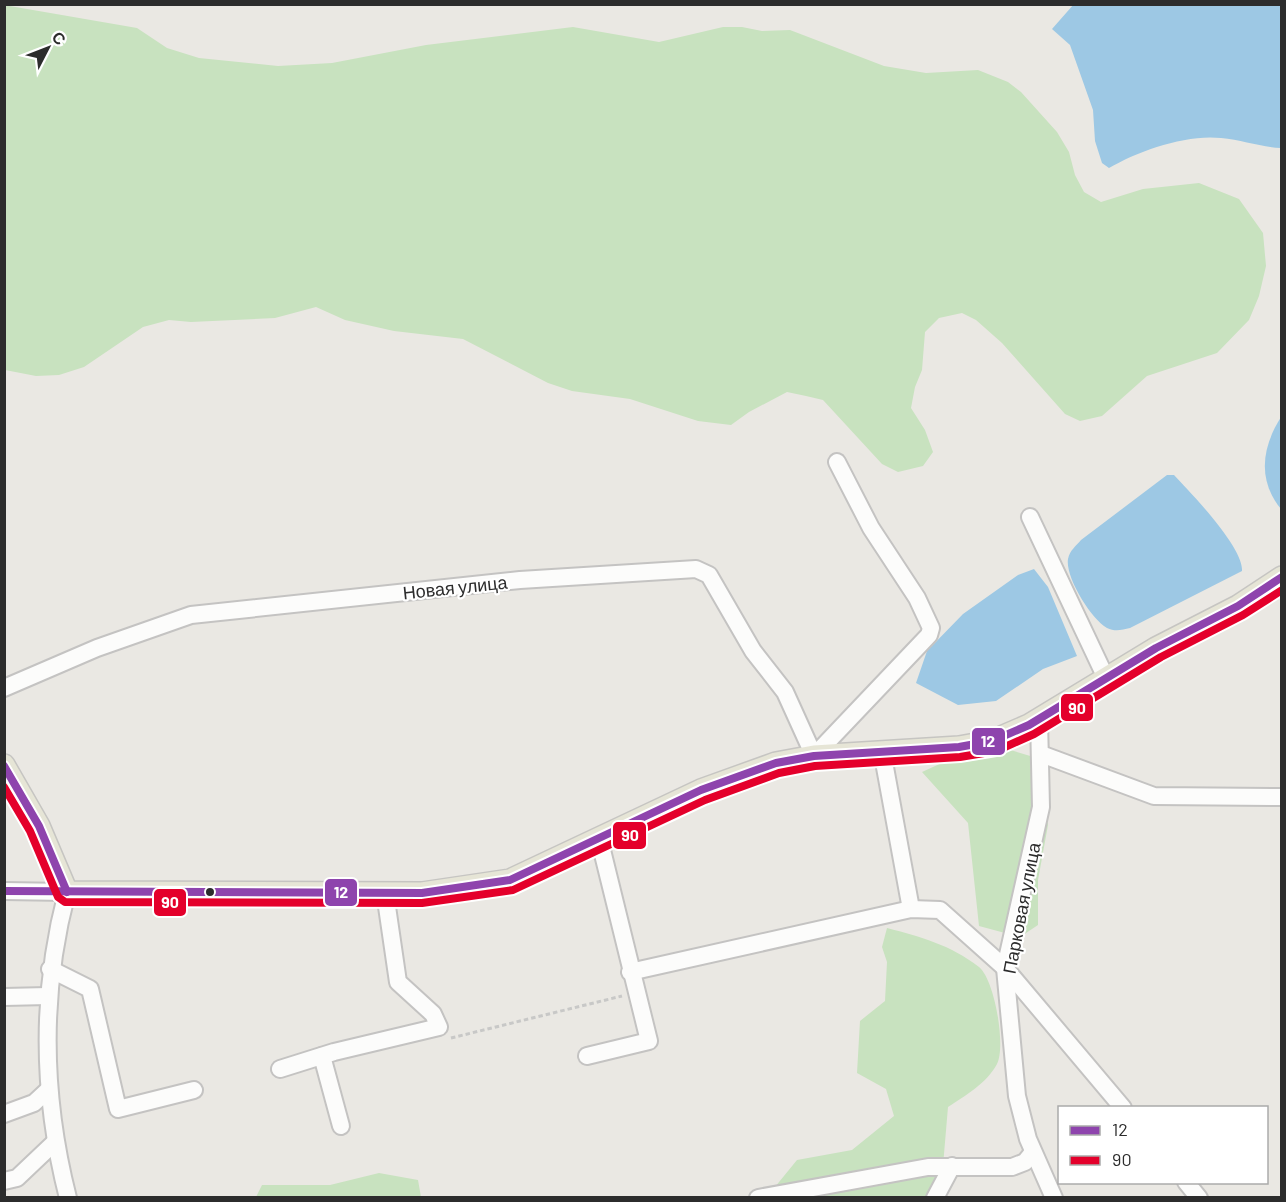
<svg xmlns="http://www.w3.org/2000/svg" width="1286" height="1202" font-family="Barlow,sans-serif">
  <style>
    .green { fill: #c8e2bf }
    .water { fill: #9dc8e4 }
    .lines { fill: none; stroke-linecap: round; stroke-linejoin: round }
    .minor-casing { stroke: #c4c3c2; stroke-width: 20 }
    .major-casing { stroke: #c6c5c2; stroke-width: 24 }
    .path { stroke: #c8c8c7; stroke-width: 3; stroke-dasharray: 4.5 3; stroke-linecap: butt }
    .minor { stroke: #fcfcfb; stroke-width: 16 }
    .major { stroke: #e6e5d6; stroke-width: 21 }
    .bus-1-casing { stroke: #fff; stroke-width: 12 }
    .bus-2-casing { stroke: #fff; stroke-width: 12 }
    .bus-1 { stroke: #8e44ad; stroke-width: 8 }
    .bus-2 { stroke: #e4002b; stroke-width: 8 }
    .bus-dot { fill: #2c2c2c; stroke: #fff; stroke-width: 2 }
    .labels { text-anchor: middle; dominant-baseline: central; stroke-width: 4.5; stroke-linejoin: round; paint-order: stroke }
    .street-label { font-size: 18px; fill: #2c2c2c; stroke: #fff }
    .line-badge { stroke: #fff; stroke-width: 2 }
    .badge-label { font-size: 16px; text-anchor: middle; font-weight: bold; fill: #fff }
  </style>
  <rect width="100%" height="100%" fill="#eae8e3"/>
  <!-- green -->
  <g class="green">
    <polygon points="4,5 137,28 167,48 199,58 278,66 332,63 426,45 573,27 659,42 723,27 742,27 762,31 790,30 884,66 926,73 978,70 1008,82 1021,92 1057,132 1069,152 1075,175 1084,192 1101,202 1143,189 1199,183 1239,199 1263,233 1266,266 1259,296 1249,320 1217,353 1147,376 1102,416 1080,421 1065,414 1002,343 976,320 962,313 939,318 925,332 922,370 915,387 911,408 925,430 933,452 923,466 898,472 882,464 823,400 806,396 787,392 749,412 731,425 698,421 630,399 572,391 548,383 463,339 394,331 345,320 316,307 275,318 191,322 169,320 143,327 84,367 59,375 36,376 5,370"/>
    <polygon points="1004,748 1037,758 1048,825 1038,880 1038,925 1020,937 979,926 968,823 922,772 957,756"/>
    <path d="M887,928C921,937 951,945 979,967C995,980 1006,1047 997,1064C987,1083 965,1096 948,1107L941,1189L932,1197L766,1198L797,1160L852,1150L894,1116L886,1089L857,1073L860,1021L885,1001L887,962L882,947Z"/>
    <polygon points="379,1173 418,1180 421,1197 256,1197 262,1185 330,1185"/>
  </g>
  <!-- water -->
  <g class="water">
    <path d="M1074,4L1281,5V148C1261,147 1242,140 1221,138C1186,134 1138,151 1109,168L1102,163L1095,141L1093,110L1070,45L1052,29Z"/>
    <path d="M1281,417V509C1257,480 1262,447 1281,417Z"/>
    <path d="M1167,475H1174C1191,493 1244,548 1242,571L1130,628C1122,630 1115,632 1107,628C1091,619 1065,577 1068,559C1070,550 1076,546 1081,540Z"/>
    <polygon points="1034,569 1048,587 1077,656 1043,669 996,701 958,705 916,683 927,651 963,614 1018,575"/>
  </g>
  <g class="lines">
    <!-- minor casing -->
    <g class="minor-casing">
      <g id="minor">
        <polyline points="1030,517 1106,678"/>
        <polyline points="4,688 97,648 191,615 520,580 696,569 709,575 753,651 785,692 814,756 929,635 931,628 917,598 871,528 837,462"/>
        <polyline points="1039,719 1041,807 1005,968 1017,1096 1028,1139 1054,1198"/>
        <polyline points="882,751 911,909"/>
        <polyline points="1041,754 1154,796 1282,797"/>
        <path d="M4,891L67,892C40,994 42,1096 68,1198"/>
        <polyline points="50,969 90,989 118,1109 194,1090"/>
        <polyline points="630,972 911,909 940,910 1005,968 1123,1108"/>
        <polyline points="4,997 48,996"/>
        <polyline points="322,1056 341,1126"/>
        <polyline points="587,1056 649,1041 599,838"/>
        <polyline points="280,1069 334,1052 439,1027 433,1014 398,982 385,893"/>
        <polyline points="4,1114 34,1103 48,1090"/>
        <polyline points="4,1181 17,1178 55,1142"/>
        <polyline points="1186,1182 1199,1198"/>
        <polyline points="758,1198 928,1167 1012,1167 1025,1162 1033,1152"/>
        <polyline points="935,1198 952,1166"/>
      </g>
    </g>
    <!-- major casing -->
    <g class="major-casing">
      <polyline id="major" points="4,765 39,826 67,892 422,893 510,880 701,790 776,763 814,756 959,747 992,741 1029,725 1156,648 1238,606 1282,577"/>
    </g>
    <!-- path -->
    <polyline class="path" points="451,1038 622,996"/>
    <!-- minor -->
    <use href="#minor" class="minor"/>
    <!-- major -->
    <use href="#major" class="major"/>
    <!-- bus-1 casing -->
    <g class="bus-1-casing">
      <g id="bus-1">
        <polyline points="4,766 39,826 67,892"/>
        <polyline points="4,891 422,893 510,880 701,790 776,763 814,756 959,747 992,741 1029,725 1156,648 1238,606 1282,577"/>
      </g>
    </g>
    <!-- bus-2 casing -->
    <g class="bus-2-casing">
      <polyline id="bus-2" points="4,787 30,831 58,897 65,902 422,903 513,890 705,800 779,773 815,766 960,757 996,751 1034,734 1161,657 1243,615 1282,590"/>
    </g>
    <!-- bus-1 -->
    <use href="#bus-1" class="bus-1"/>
    <!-- bus-2 -->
    <use href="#bus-2" class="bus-2"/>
  </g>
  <!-- markers -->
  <circle class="bus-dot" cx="210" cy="892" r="5"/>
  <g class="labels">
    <!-- street labels -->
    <g class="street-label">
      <text transform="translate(455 587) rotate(-6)">Новая улица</text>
      <text transform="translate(1021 908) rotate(-79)">Парковая улица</text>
    </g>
  </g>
  <g class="line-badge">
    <rect x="1060" y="693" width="34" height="29" rx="6" fill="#e4002b"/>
    <rect x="971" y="727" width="35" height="29" rx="6" fill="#8e44ad"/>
    <rect x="612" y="821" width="35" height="29" rx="6" fill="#e4002b"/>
    <rect x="324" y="878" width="34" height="29" rx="6" fill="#8e44ad"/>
    <rect x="153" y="888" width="34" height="29" rx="6" fill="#e4002b"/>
  </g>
  <g class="badge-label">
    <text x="1077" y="714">90</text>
    <text x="988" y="747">12</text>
    <text x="630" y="841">90</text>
    <text x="341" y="898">12</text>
    <text x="170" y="908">90</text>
  </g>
  <!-- border -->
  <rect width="1286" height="1202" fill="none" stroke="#2c2c2c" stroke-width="12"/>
  <!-- legend -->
  <rect x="1058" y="1106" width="210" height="78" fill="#ffffff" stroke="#ababab" stroke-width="1.5"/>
  <rect x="1070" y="1126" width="30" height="9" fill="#8e44ad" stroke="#ababab" stroke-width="1.5"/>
  <text x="1112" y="1136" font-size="18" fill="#2c2c2c">12</text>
  <rect x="1070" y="1156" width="30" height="9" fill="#e4002b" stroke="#ababab" stroke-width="1.5"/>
  <text x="1112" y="1166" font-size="18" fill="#2c2c2c">90</text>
  <!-- north arrow -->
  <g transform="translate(48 48) rotate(48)" stroke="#ffffff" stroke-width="4.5" paint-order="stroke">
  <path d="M0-4.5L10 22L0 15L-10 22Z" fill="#2c2c2c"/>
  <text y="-9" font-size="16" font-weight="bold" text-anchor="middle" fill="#2c2c2c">С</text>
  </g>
</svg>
